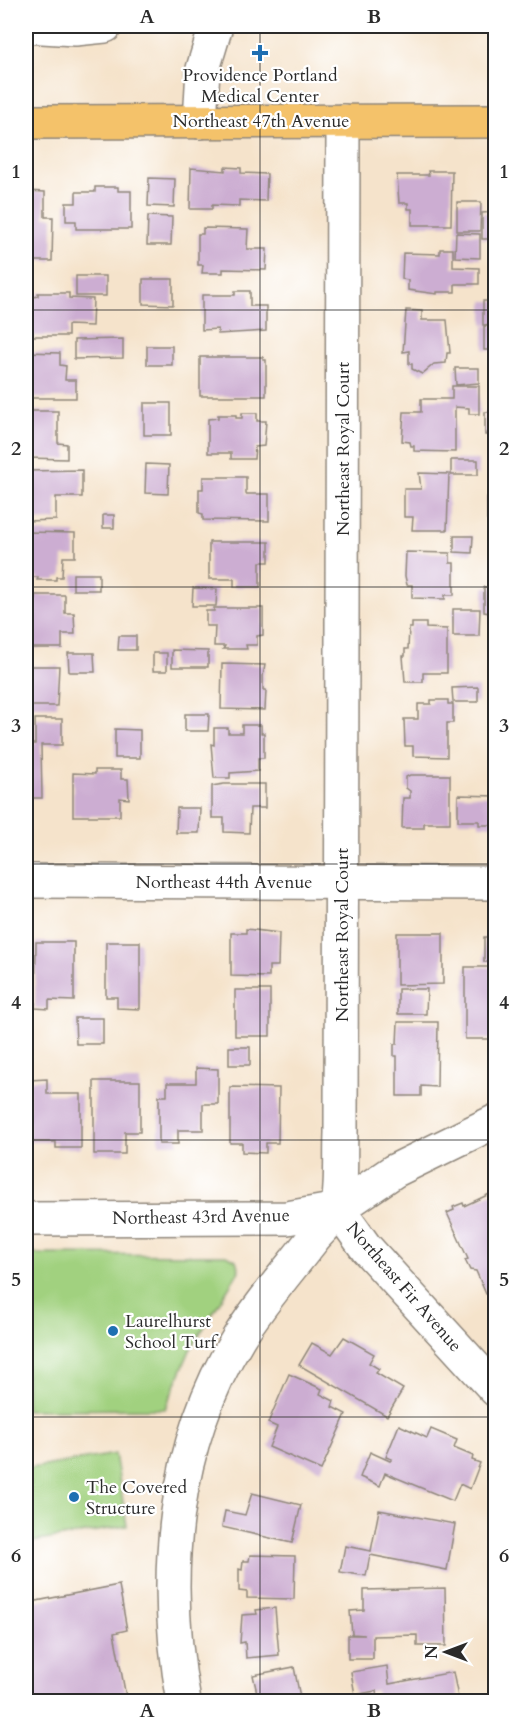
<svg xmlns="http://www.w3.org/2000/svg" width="521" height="1727" font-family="Cardo,serif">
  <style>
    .green { fill: #a1d17f; stroke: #667e55; stroke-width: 1.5 }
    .building { fill: #ccadd2 }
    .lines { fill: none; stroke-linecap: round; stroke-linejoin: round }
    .minor-casing { stroke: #90877b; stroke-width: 36 }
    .major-casing { stroke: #90877b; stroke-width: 36 }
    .minor { stroke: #fff; stroke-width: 33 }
    .major { stroke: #f4c26a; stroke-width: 33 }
    .grid { fill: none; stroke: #2b2b2b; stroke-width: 1.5; stroke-opacity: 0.55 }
    .poi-dot { fill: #1f6fb2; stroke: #fff; stroke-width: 2 }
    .labels { text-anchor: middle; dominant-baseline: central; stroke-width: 4.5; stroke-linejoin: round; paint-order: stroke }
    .poi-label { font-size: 18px; fill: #2b2b2b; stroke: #fff; text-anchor: start }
    .street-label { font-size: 18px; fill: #2b2b2b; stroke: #fff }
    .neatline { fill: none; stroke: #2b2b2b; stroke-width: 2 }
    .grid-label { font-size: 20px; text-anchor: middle; font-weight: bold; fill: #2b2b2b }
  </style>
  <rect width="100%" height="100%" fill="#fff"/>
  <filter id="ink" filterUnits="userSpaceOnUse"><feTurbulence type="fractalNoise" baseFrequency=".0167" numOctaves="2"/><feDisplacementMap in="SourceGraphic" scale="12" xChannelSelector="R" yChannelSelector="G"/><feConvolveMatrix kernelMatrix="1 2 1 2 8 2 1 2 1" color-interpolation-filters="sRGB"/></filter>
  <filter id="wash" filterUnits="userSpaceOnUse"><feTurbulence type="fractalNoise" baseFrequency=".008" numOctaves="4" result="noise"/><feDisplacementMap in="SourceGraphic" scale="24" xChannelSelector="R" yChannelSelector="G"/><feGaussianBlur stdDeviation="1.35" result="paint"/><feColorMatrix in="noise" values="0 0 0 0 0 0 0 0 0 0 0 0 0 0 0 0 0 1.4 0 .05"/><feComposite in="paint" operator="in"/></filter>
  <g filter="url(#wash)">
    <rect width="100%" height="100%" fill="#f5e3cb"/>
    <!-- green -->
    <g class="green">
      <polygon points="26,1254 227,1255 236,1260 239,1271 190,1350 165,1409 26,1410"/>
      <polygon points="115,1454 127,1526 26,1543 26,1469"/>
    </g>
    <g id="blocks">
      <!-- building -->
      <g class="building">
        <polygon points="225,167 241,168 241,173 267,174 266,201 239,200 239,206 212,205 212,209 190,209 191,168 225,171"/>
        <polygon points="428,171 452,171 451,225 412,225 412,209 408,209 408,203 399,203 397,175 429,175"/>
        <polygon points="149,178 175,179 174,207 148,206"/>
        <polygon points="95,187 118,187 118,191 131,191 131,229 76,229 76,221 66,221 66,203 76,203 76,192 95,192"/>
        <polygon points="26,191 45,192 45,217 53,217 52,261 30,261 30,253 26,253"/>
        <polygon points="457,202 481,202 480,231 457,231"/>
        <polygon points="496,212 496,239 482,239 482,213"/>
        <polygon points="148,216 172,217 171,245 147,245"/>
        <polygon points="203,228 248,229 247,249 267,249 266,270 223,269 223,273 202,273 203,265 198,265 198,234 203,234"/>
        <polygon points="456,233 480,234 480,258 455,257"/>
        <polygon points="440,249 453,249 453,267 479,268 479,284 455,284 455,292 437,292 437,294 408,290 408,280 402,279 403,253 440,254"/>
        <rect x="76" y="276" width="30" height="20"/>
        <polygon points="143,279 173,279 173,305 143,304"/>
        <polygon points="235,291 250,291 250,306 266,306 266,331 218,334 218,329 202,330 202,295 235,295"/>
        <polygon points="38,293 69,293 69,298 93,299 92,326 68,325 68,336 33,336 32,327 26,327 26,299 38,296"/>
        <polygon points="483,301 496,301 496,324 483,325"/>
        <polygon points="406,310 422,311 422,320 447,320 450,353 447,353 446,363 434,364 422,374 412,369 412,364 409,364 409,351 403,352"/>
        <rect x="484" y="326" width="12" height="24"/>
        <polygon points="123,339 123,358 74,359 74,340"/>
        <rect x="147" y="346" width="25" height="19"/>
        <polygon points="26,352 60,353 60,365 66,366 65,380 76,380 76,398 26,398"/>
        <polygon points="200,357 263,357 263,360 266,360 266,396 200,396"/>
        <polygon points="455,368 479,368 479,383 456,385"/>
        <polygon points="452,386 479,386 479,414 469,414 469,408 455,407 455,452 414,451 414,446 411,446 410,442 402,441 404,412 421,412 421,399 452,399"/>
        <rect x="144" y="403" width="27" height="32"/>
        <polygon points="26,411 58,411 58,443 67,444 67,459 26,458"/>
        <rect x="485" y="412" width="11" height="23"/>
        <polygon points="242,413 257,413 257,421 266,421 264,446 255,447 254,459 231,459 231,453 208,453 208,419 218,418 218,415 236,415 236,418 242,418"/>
        <rect x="451" y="460" width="27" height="15"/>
        <polygon points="146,464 169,465 168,494 145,493"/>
        <polygon points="82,470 82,497 56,497 56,520 26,521 26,471"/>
        <polygon points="419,473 449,474 447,530 412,530 413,517 404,517 404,489 421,489"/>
        <polygon points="203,477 246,477 246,494 269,494 269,521 203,520 203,514 199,513 199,489 203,489"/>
        <polygon points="487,497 496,497 496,521 487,520"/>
        <rect x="103" y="515" width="11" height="13"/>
        <polygon points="26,532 75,533 75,557 63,557 62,577 56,577 56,580 37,580 38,577 26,577"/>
        <polygon points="454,536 473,536 472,553 454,552"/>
        <polygon points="209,542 269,542 269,562 260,562 260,587 234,587 234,579 209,579"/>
        <polygon points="406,552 450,553 450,563 454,563 454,595 445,595 445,599 412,598 412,585 407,585 405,576"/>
        <rect x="73" y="574" width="26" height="16"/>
        <polygon points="484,587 496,587 496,627 490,627 490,613 484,612"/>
        <polygon points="193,588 217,589 216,606 192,606"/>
        <polygon points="35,595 65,595 65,613 74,613 75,634 62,634 62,648 26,648 26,616 35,616"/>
        <polygon points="214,608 263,608 263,635 257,636 257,645 246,645 247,649 223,649 225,646 214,646 215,626 206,626 206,611 214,611"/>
        <polygon points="453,609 480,609 479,636 453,636"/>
        <polygon points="412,623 426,623 426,628 447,629 447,673 423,673 423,682 405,682 403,656 405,656 405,649 408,649 409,628 412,628"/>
        <polygon points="119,636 136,636 136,650 118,650"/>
        <polygon points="172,650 208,651 208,667 172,667"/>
        <polygon points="68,653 94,653 95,672 69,672"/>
        <rect x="153" y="653" width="14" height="18"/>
        <polygon points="222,664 265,665 263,676 263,690 266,690 265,710 221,709"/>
        <polygon points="26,666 59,666 57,706 26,706"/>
        <polygon points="478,687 478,702 453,702 452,688"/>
        <polygon points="431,700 448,700 448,704 453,704 453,723 447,723 447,757 413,756 413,746 405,746 404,719 418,719 418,704 431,704"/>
        <polygon points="185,714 209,714 208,731 185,731"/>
        <polygon points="35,719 62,719 62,745 41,745 42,798 26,798 26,744 35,744"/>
        <polygon points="242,725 261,725 261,733 264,733 264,758 258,758 258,771 230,773 230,778 214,778 211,744 214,745 214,728 228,728 228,733 242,733"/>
        <polygon points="115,729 140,730 140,758 115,758"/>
        <polygon points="95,770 121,770 121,779 128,779 129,799 120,798 120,816 73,816 73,773 95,774"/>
        <polygon points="410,775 450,775 450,823 424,823 424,828 402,828 403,798 410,798 410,791 406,788 406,777"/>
        <polygon points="224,784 265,784 265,808 250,808 249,833 224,832 224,818 212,818 212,786"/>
        <polygon points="458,795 496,796 496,825 479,825 479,821 458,821"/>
        <polygon points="177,808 200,808 199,833 176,833"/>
        <polygon points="246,929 279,933 278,966 269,966 269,977 231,976 231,933 246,933"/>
        <polygon points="397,933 443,933 443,984 397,985"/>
        <rect x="484" y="937" width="12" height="25"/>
        <polygon points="36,942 74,942 74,1001 49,1000 49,1009 35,1008"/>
        <polygon points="106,942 140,942 140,1009 117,1008 117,997 106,997"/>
        <rect x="465" y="967" width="31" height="72"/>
        <polygon points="398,989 427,989 426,1014 398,1014"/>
        <rect x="235" y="990" width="35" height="46"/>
        <polygon points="75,1018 103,1018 103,1044 76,1044"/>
        <polygon points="398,1022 438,1022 437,1087 421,1086 421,1096 397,1096 397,1056 394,1056 394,1044 397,1044"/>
        <rect x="229" y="1047" width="21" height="18"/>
        <polygon points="196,1068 218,1069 218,1104 203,1104 203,1130 178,1130 178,1144 159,1144 159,1096 167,1096 167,1083 196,1083"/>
        <polygon points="47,1079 47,1094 81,1094 81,1148 56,1148 56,1142 29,1142 29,1080"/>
        <polygon points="94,1081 140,1081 140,1132 125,1132 125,1154 94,1154"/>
        <polygon points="230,1087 279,1088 278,1143 266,1143 266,1153 242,1152 242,1143 230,1143"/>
        <polygon points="496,1191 496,1290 486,1294 476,1271 470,1270 465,1260 468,1259 447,1213 454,1210 453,1207 463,1203 464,1206"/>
        <polygon points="344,1337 374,1354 369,1363 379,1369 376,1373 403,1389 387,1416 299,1365 312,1343 332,1354"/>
        <polygon points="289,1374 322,1389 320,1394 334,1401 332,1407 346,1414 321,1470 269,1447 277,1427 268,1423"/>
        <polygon points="399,1425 427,1438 431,1429 457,1440 454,1448 473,1456 472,1460 480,1463 470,1489 460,1484 453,1501 385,1473 380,1486 360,1477 370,1452 390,1461 392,1459 386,1457"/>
        <polygon points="252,1493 301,1505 292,1543 222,1527 225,1511 245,1515"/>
        <polygon points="379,1510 455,1524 447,1570 370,1555 366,1576 340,1572 345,1546 371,1551"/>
        <polygon points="250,1555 295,1556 294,1599 247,1598 247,1592 239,1591 239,1569 242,1570 243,1561 249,1561"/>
        <polygon points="26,1578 31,1602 119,1585 127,1630 114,1633 127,1702 26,1702"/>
        <polygon points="445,1588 446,1646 417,1646 417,1635 373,1636 373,1659 348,1659 348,1635 365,1635 352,1634 350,1611 364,1610 364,1590"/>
        <polygon points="275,1608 279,1655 246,1658 245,1642 240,1643 242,1615 257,1614 256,1610"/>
        <polygon points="387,1666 389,1684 453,1672 459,1702 378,1702 376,1691 355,1695 351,1672"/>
        <polygon points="294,1667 301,1702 261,1699 259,1693 257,1693 253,1675"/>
      </g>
    </g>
  </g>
  <g filter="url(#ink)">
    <use href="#blocks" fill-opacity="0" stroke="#90877b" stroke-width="1.5"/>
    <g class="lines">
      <!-- minor casing -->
      <g class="minor-casing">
        <g id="minor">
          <polyline points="26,26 75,29 105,26"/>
          <polyline points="200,122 203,69 216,26"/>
          <polyline points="26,881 496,883"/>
          <polyline points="338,1209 366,1248 496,1390"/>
          <polyline points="26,1219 287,1218 338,1209 394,1171 496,1121"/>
          <path d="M184,1702C161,1578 172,1446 239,1337C261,1302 288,1271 313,1239C320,1230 336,1217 338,1206C342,1183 340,1157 341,1133L343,121"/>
        </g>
      </g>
      <!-- major casing -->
      <g class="major-casing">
        <polyline id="major" points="26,122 496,121"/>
      </g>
      <!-- minor -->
      <use href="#minor" class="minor"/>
      <!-- major -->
      <use href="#major" class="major"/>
    </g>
  </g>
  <!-- grid -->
  <path class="grid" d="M260,26V1702M26,310H496M26,587H496M26,864H496M26,1140H496M26,1417H496"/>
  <!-- markers -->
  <g class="poi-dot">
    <path d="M257 44h6v6h6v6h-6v6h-6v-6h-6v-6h6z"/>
    <circle cx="113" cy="1331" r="6"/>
    <circle cx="74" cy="1497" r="6"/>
  </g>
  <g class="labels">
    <!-- poi labels -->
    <g class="poi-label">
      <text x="260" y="75" text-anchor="middle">Providence Portland<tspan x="260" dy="21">Medical Center</tspan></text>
      <text x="125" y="1321">Laurelhurst<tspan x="125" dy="21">School Turf</tspan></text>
      <text x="86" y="1487">The Covered<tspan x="86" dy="21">Structure</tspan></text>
    </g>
    <!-- street labels -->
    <g class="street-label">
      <text x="261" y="121">Northeast 47th Avenue</text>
      <text transform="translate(343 449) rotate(-90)">Northeast Royal Court</text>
      <text x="224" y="882">Northeast 44th Avenue</text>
      <text transform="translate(342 935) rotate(-90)">Northeast Royal Court</text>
      <text transform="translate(201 1217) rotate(-1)">Northeast 43rd Avenue</text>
      <text transform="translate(404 1287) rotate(49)">Northeast Fir Avenue</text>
    </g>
  </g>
  <!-- margin -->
  <rect width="521" height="1727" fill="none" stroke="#fff" stroke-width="66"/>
  <!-- north arrow -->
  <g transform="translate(446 1652) rotate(270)" stroke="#ffffff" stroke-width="4.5" paint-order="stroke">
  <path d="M0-4.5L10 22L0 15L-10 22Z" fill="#2b2b2b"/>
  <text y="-9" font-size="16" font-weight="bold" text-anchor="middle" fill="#2b2b2b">N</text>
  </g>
  <rect x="33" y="33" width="455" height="1661" class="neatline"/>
  <g class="grid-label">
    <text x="147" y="23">A</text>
    <text x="374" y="23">B</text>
    <text x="16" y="178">1</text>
    <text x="504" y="178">1</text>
    <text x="16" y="455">2</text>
    <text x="504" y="455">2</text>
    <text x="16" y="732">3</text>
    <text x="504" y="732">3</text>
    <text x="16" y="1009">4</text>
    <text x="504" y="1009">4</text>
    <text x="16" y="1286">5</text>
    <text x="504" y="1286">5</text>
    <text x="16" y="1562">6</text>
    <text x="504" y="1562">6</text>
    <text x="147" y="1717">A</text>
    <text x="374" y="1717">B</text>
  </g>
</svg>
